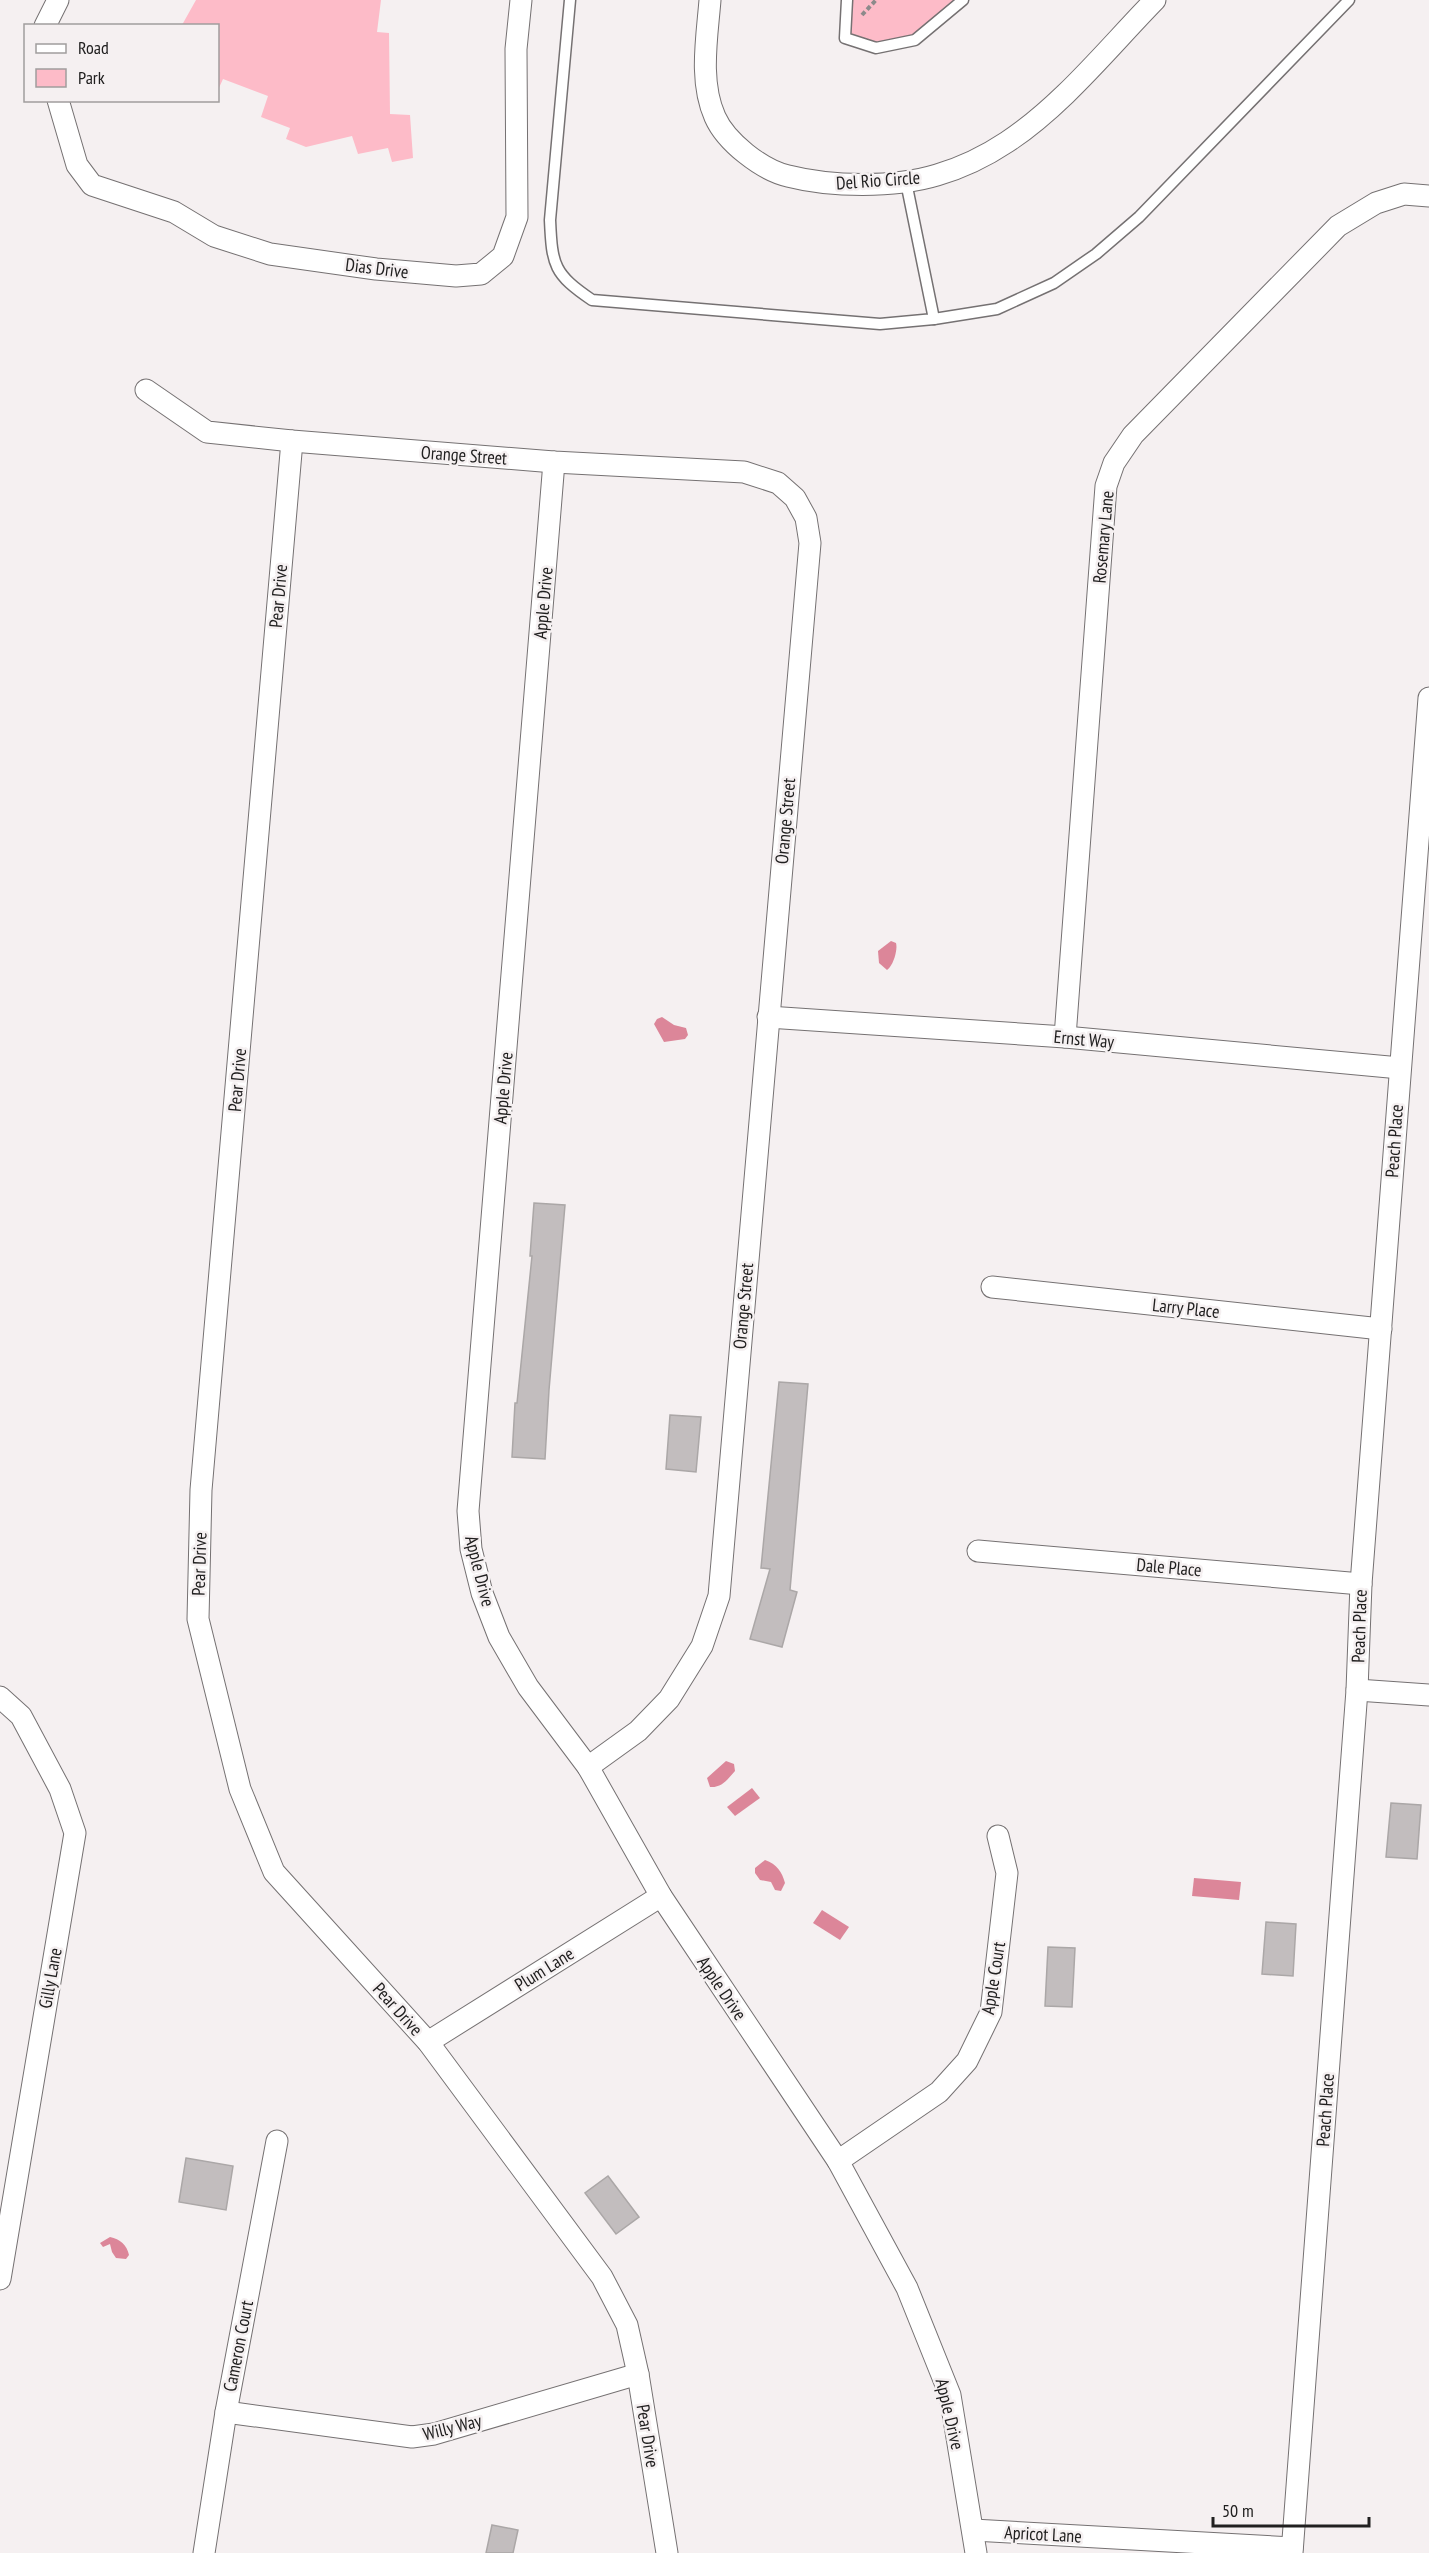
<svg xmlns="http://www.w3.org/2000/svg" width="1429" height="2553" font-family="'PT Sans Narrow',sans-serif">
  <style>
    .green { fill: #fdbbc8 }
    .water { fill: #dc8699 }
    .building { fill: #c2bdbe; stroke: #aba7a7; stroke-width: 1.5 }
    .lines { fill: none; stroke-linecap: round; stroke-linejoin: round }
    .service-casing { stroke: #757172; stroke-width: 13 }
    .minor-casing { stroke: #757172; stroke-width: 23 }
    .path { stroke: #8d8a8b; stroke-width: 4; stroke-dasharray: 4.5 3; stroke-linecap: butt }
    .service { stroke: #fff; stroke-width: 10 }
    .minor { stroke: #fff; stroke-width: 21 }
    .labels { text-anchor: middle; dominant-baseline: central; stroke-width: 5; stroke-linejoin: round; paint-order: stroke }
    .street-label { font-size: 18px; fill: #212020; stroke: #f5f0f1 }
  </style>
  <rect width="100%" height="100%" fill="#f5f0f1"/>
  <!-- green -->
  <g class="green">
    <polygon points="196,0 381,0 377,32 389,33 390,114 410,115 413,158 392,162 388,148 358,154 352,136 306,147 286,139 290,128 261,117 268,96 223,79 218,90 218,26 182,25"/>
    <polygon points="847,0 963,0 915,40 876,48 845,39"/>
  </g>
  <!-- water -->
  <g class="water">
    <path d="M891,941L896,943C898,950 893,966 887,970L879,963L878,951Z"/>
    <polygon points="662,1017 674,1025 686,1028 688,1035 685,1039 664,1042 654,1024 657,1019"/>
    <path d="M726,1761L734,1764L735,1771C728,1779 722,1788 710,1787L707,1778Z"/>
    <polygon points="752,1788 760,1798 735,1816 727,1807"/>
    <path d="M765,1860C777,1864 782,1872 785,1883L781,1891L775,1890L771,1882L760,1880L755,1873V1868Z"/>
    <polygon points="1194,1878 1241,1882 1239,1900 1192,1896"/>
    <polygon points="822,1910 849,1927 840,1940 813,1923"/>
    <path d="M110,2237C120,2239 127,2245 129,2255L126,2259L116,2258L112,2252L110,2244L103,2247L100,2243Z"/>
  </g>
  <!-- building -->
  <g class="building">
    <polygon points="534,1203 565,1205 549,1390 545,1459 512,1457 515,1403 517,1403 532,1256 530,1256"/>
    <polygon points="779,1382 808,1384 790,1590 797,1592 782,1647 750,1639 770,1569 761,1568"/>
    <polygon points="670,1415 701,1417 696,1472 666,1469"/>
    <polygon points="1391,1803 1421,1805 1417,1859 1386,1857"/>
    <polygon points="1266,1922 1296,1924 1293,1976 1262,1974"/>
    <polygon points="1048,1947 1075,1948 1072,2007 1045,2006"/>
    <polygon points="186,2158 233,2166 226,2210 179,2202"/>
    <polygon points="608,2176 639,2217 616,2234 585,2193"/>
    <polygon points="492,2525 518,2530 513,2553 486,2553"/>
  </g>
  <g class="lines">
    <!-- service casing -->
    <g class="service-casing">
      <g id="service">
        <path d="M570,0L550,220C552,266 554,274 592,300L880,324L934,319L906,182"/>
        <polyline points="847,0 845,38 876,48 915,40 963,0"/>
        <polyline points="934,319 997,309 1054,283 1096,254 1139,217 1349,0"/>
      </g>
    </g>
    <!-- minor casing -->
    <g class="minor-casing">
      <g id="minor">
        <path d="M710,0C707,38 699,81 715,117C726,142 762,170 788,176C831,187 894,188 937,175C961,168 986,156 1007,142C1062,106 1109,47 1155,0"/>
        <polyline points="45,26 58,0"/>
        <polyline points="58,100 77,165 92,185 174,212 214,236 270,254 376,269 456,276 481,274 503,256 517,217 516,49 521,0"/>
        <polyline points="146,390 207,432 292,441 554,462 744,472 778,483 795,498 806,518 810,543 719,1596 702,1646 669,1699 638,1731 588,1767"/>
        <polyline points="292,441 201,1490 198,1619 240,1789 274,1872 428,2042 602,2277 627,2325 638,2374 667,2553"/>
        <polyline points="554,462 468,1511 471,1549 482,1593 499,1637 528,1687 588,1767 661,1896 838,2161 907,2288 950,2395 976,2553"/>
        <polyline points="768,1017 1065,1037 1400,1068"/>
        <polyline points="1065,1037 1106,486 1114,463 1133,435 1338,226 1376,203 1404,194 1429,196"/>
        <polyline points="992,1287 1381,1329"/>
        <polyline points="978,1551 1361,1584"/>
        <polyline points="1357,1690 1429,1695"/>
        <polyline points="0,1697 21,1716 60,1789 75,1833 0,2279"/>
        <polyline points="428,2042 661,1896"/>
        <polyline points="838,2161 939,2092 967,2061 991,2012 1007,1873 998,1836"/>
        <polyline points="226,2412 412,2437 434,2434 638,2374"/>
        <polyline points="973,2530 1292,2548"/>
        <polyline points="204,2553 226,2412 277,2141"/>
        <polyline points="1292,2553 1357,1690 1361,1584 1429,698"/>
      </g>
    </g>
    <!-- path -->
    <polyline class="path" points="862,15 876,0"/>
    <!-- service -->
    <use href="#service" class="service"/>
    <!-- minor -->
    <use href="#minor" class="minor"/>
  </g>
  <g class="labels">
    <!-- street labels -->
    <g class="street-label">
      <text transform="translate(878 180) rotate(-4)">Del Rio Circle</text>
      <text transform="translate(377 268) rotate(7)">Dias Drive</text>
      <text transform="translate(464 455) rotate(4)">Orange Street</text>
      <text transform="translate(1103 537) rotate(-85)">Rosemary Lane</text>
      <text transform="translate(278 596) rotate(-85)">Pear Drive</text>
      <text transform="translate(543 603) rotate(-85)">Apple Drive</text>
      <text transform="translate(785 821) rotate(-85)">Orange Street</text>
      <text transform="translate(1084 1039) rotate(5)">Ernst Way</text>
      <text transform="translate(237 1080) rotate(-85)">Pear Drive</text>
      <text transform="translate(503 1088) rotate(-85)">Apple Drive</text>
      <text transform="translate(1394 1141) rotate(-86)">Peach Place</text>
      <text transform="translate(743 1306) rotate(-85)">Orange Street</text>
      <text transform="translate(1186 1308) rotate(6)">Larry Place</text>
      <text transform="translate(199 1564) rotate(-88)">Pear Drive</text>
      <text transform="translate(1169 1567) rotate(5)">Dale Place</text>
      <text transform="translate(480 1571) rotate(76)">Apple Drive</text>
      <text transform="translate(1359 1626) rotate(-88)">Peach Place</text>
      <text transform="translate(544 1969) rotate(-32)">Plum Lane</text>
      <text transform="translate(50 1978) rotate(-80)">Gilly Lane</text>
      <text transform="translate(993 1978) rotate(-81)">Apple Court</text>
      <text transform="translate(722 1988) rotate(56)">Apple Drive</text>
      <text transform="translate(398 2009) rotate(48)">Pear Drive</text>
      <text transform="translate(1325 2110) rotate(-86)">Peach Place</text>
      <text transform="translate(238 2346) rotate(-79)">Cameron Court</text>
      <text transform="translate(950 2414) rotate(77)">Apple Drive</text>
      <text transform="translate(452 2427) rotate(-14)">Willy Way</text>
      <text transform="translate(648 2436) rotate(81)">Pear Drive</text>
      <text transform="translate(1043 2534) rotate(3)">Apricot Lane</text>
    </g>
  </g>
  <!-- legend -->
  <rect x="24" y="24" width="195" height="78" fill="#f5f0f1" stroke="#a09d9d" stroke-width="1.5"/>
  <rect x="36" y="44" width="30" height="9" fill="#ffffff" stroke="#a09d9d" stroke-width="1.5"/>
  <text x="78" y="54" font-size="18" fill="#212020">Road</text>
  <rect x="36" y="69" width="30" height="18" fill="#fdbbc8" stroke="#a09d9d" stroke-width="1.5"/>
  <text x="78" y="84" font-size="18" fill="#212020">Park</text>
  <!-- scale -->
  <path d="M1213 2517v9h156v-9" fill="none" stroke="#212020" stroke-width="3"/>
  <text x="1222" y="2517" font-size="18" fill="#212020" stroke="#f5f0f1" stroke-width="4.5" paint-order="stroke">50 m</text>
</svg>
